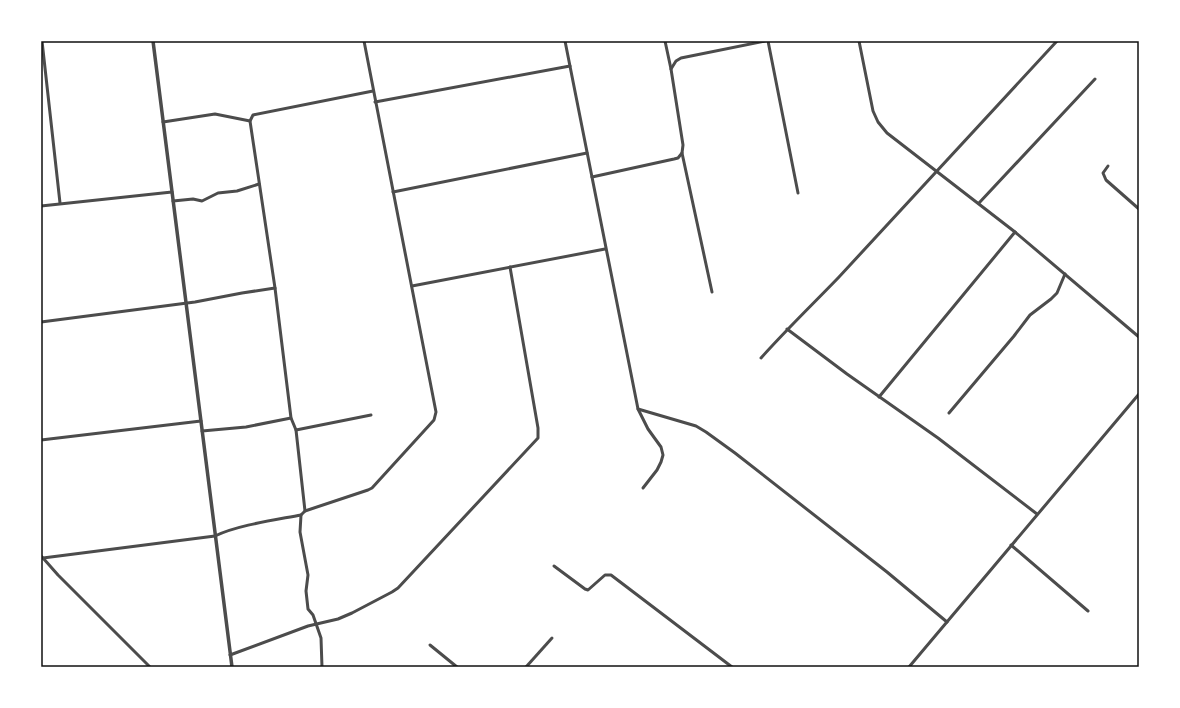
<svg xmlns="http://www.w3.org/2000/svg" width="1180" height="708" font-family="Montserrat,sans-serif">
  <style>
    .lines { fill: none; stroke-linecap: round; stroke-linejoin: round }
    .minor { stroke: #4c4c4c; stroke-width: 3 }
    .tertiary { stroke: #4c4c4c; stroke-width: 3.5 }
    .neatline { fill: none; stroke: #111; stroke-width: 1.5 }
  </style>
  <rect width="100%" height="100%" fill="#fff"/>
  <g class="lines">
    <!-- minor -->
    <g class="minor">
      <polyline points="42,41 60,203"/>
      <polyline points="565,41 638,409 696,426 706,432 735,453 887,572 947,622"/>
      <polyline points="665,41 671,69 683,145 682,153 712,292"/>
      <polyline points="768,41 798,193"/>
      <polyline points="859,41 873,111 878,122 887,133 1015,232 1139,337"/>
      <polyline points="671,69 676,61 681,58 765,41"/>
      <polyline points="375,102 570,66"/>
      <polyline points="163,122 215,114 250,121"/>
      <polyline points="1108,166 1103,173 1106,180 1139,209"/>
      <polyline points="592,177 674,159 678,158 682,153"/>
      <polyline points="393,192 587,153"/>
      <polyline points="173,201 193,199 202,201 218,193 237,191 259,184"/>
      <polyline points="979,203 1095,79"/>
      <polyline points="41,206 172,192"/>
      <polyline points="412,286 605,249"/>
      <polyline points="41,322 195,302 242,293 275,288"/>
      <polyline points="787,329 847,374 938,438 1037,514"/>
      <path d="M761,358C786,330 813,304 839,277C912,198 984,119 1057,41"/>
      <polyline points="879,397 1015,232"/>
      <polyline points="638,409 648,429 661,447 663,455 661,462 657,470 643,488"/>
      <polyline points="949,413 1014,336 1030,315 1051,299 1057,293 1065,274"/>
      <polyline points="296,430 371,415"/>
      <polyline points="202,431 246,427 291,418"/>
      <polyline points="41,440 201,421"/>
      <polyline points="305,511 296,430 291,418 275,288 250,121 253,115 373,91"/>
      <polyline points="301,515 300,532 308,575 306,591 308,609 313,615 321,638 322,667"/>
      <polyline points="1011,545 1088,611"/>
      <path d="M41,556L43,558L215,536C238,525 275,520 301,515L305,511L368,490L372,488L434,420L436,412L364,41"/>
      <polyline points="43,558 58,575 150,667"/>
      <polyline points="554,566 585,589 588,590 605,575 611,575 732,667"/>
      <polyline points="430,645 457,667"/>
      <polyline points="230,655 308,626 338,619 352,613 392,592 398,588 538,438 538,428 510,267"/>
      <polyline points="526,667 552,638"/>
      <polyline points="909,667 1139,394"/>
    </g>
    <!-- tertiary -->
    <polyline class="tertiary" points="153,41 232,667"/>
  </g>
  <!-- border -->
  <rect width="1180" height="708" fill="none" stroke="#ffffff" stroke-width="84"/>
  <rect x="42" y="42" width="1096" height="624" class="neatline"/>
</svg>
